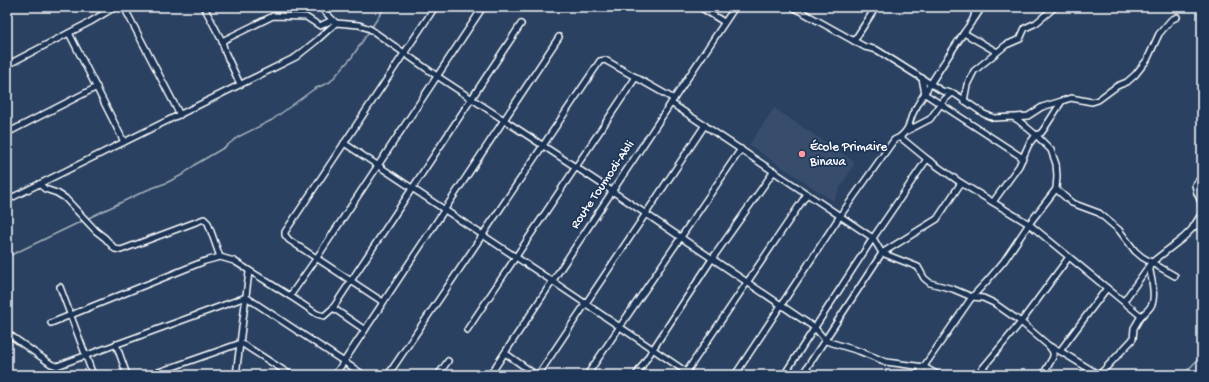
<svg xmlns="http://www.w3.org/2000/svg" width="1209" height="382" font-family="'Gochi Hand',sans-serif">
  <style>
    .built { fill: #394e6c }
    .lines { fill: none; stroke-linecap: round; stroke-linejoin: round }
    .stream { stroke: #a7b1be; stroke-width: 1.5 }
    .minor-casing { stroke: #fff; stroke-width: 8 }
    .minor { stroke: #1d3557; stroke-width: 5 }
    .poi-dot { fill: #ff9aa2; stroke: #1d3557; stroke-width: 1.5 }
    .labels { text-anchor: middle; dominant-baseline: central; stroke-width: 3.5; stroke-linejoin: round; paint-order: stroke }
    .poi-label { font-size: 13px; fill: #fff; stroke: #1d3557; text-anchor: start }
    .street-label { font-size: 13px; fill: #fff; stroke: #1d3557 }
  </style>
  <rect width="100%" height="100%" fill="#2a4161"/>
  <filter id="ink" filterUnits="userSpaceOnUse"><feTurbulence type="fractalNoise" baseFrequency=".025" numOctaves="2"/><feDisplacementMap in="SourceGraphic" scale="8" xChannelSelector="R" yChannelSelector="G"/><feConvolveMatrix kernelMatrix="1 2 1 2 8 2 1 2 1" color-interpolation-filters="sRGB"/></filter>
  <g filter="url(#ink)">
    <!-- built -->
    <polygon class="built" points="774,108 855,162 833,201 749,145"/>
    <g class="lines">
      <!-- stream -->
      <g class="stream">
        <polyline points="7,257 147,190 166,183 182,175 196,164 225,147 238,137 272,120 314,89 330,82 352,57 385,7"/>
        <polyline points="1183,375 1202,355"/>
      </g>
      <!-- minor casing -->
      <g class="minor-casing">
        <g id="minor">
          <polyline points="124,7 180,115"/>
          <polyline points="204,7 222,41 225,52 240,84"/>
          <polyline points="320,7 336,23 359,25 370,29 437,76 612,191 815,328 826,341 859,351 886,362 924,367 938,375"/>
          <polyline points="700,7 724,22"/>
          <path d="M793,7L854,41L865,47L877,50L942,91L955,94L984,114L994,118L1013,117L1018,120L1036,135L1051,150L1056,164L1057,176L1056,189L1029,224L961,183L927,159L900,137C911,127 908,124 913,113C928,86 946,60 963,34C969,25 977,18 974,7"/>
          <polyline points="975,18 982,7"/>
          <polyline points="69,33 124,142"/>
          <polyline points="964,33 997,52"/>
          <polyline points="222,41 273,16 306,17 320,26 332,20"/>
          <polyline points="854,41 876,7"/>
          <polyline points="7,65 90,22 115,7"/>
          <polyline points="922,78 925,94 1023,158"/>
          <polyline points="964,101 967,85 974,71 1006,45 1020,39 1025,28 1036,23 1055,7"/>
          <polyline points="671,103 873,238 882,253 918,267 924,278 930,283 953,289 972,297 983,298 994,303 1021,322 977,375"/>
          <polyline points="1015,117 1028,116 1042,107 1062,101"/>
          <polyline points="907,131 930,119 944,100 951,94"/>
          <polyline points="7,133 97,87"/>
          <polyline points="344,143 552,281 691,375"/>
          <polyline points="1202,177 1195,185 1197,193 1202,204"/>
          <polyline points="39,184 45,189 57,193 65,198 96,231 105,238 115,249 121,250 204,219 208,223 220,257"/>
          <polyline points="1056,189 1072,203 1099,213 1119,230 1135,251 1142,257 1175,276"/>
          <polyline points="7,200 296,57 316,41 336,23"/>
          <polyline points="993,202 1019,166 1029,144 1036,135 1041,133 1044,129 1062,101 1071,98 1092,102 1098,100 1117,86 1127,82 1135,75 1147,60 1159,34 1171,20 1177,17"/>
          <polyline points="1193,227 1202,213"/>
          <polyline points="60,287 93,375"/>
          <polyline points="290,296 316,259 483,7"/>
          <polyline points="1124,301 1151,263 1183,238 1193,228 1202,222"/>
          <polyline points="383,302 289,240 285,235 285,232 435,7"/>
          <polyline points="333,308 365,330"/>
          <path d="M1141,316C1145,313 1150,309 1152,304C1156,294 1151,277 1149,266"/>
          <polyline points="51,323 205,261 220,257 234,261 290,296 317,314 324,316 333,308 521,24"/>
          <polyline points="467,330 636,77"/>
          <polyline points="10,335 51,364 57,366 246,297 364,375"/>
          <polyline points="116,344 127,375"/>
          <polyline points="1060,351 1107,288"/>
          <polyline points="505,353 536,375"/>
          <polyline points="685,374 807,194"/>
          <polyline points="150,375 241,343 291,375"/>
          <polyline points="236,375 249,272"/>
          <polyline points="335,375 559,37"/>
          <polyline points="388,375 600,61 605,60 674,99"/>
          <polyline points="438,375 448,361"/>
          <polyline points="490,375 735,7"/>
          <polyline points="538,375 705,125"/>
          <polyline points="587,375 741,149"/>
          <polyline points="636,375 712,259 774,171"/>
          <polyline points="735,375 840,216 894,140 900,137"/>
          <polyline points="784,375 873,238 927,159"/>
          <polyline points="802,375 882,253 937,219 961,183"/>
          <polyline points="918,375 972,297 987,281 1004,261 1029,224 1141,316 1134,328 1133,339 1101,373 1096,373 1060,351 1049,346 1021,322 1069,257"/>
          <polyline points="1043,375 1053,357 1053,352 1049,346"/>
        </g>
      </g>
      <!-- minor -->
      <use href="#minor" class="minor"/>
    </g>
  </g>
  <!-- markers -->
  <circle class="poi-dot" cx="802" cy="154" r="4"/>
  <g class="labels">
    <!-- poi labels -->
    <g class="poi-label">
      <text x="810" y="147">École Primaire<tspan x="810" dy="15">Binava</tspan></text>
    </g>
    <!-- street labels -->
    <g class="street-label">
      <text transform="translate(603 185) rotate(-56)">Route Toumodi-Abli</text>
    </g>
  </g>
  <!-- margin -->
  <rect width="1209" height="382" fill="none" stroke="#1d3557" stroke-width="24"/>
  <rect x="12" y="12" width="1185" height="358" fill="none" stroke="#fff" stroke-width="1.5" filter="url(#ink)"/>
</svg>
